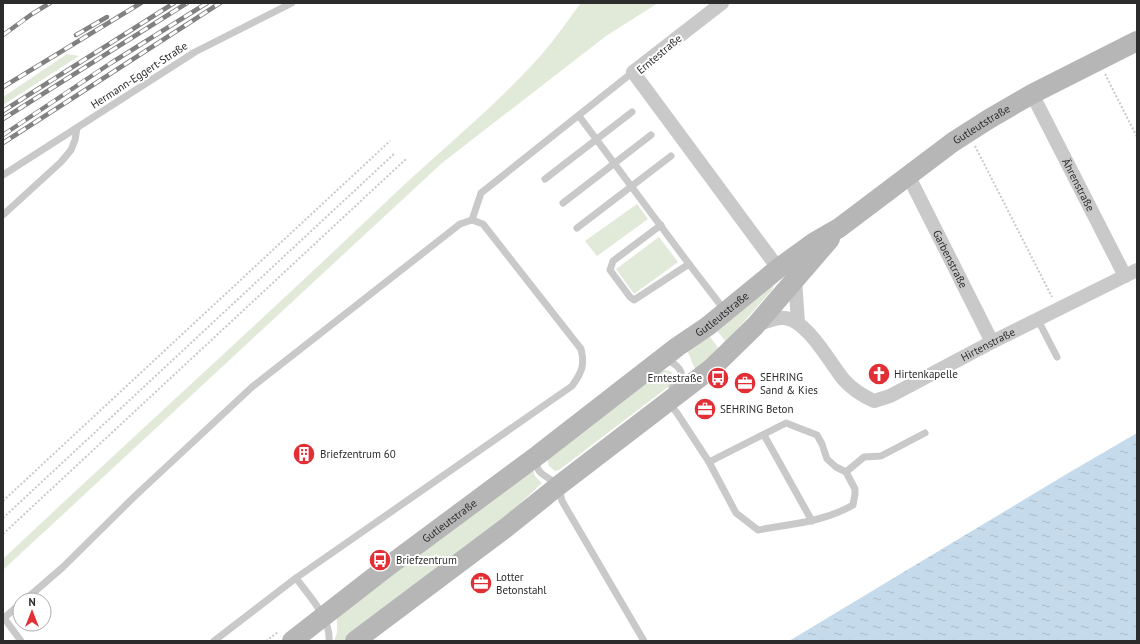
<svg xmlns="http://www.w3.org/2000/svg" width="1140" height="644" font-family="'PT Sans',sans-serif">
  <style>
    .grass { fill: #e1ead9 }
    .water { fill: url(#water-ripples) }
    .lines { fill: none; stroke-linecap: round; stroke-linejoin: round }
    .path { stroke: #c9c9c9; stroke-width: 2; stroke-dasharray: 2 2; stroke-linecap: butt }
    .lane { stroke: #c9c9c9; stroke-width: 7 }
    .street { stroke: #c9c9c9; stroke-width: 14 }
    .secondary { stroke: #b6b6b6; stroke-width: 20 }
    .rail-casing { stroke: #818181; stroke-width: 4.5 }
    .rail { stroke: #fff; stroke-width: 3; stroke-dasharray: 9; stroke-linecap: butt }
    .labels { text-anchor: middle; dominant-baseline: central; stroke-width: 4; stroke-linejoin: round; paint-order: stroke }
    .street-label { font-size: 11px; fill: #2c2c2c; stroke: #fff }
    .poi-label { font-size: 11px; fill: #2c2c2c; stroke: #fff; text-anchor: start }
  </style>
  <defs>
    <pattern id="water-ripples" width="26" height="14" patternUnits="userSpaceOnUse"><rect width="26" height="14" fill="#c5daea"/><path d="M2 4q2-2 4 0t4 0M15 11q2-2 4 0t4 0" fill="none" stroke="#a9bbc9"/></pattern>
  </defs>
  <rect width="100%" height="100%" fill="#fff"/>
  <!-- grass -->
  <g class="grass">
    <path d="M581,3H658L606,36L442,163L3,570V559C130,439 260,322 387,201C435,155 488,113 534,63C551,45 566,23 581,3Z"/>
    <polygon points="67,54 79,56 3,105 3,97"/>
    <polygon points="637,204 648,219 597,256 585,241"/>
    <polygon points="659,237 678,262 634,294 616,269"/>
    <polygon points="771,286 774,286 772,290 726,342 714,327"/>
    <path d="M708,334L719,349L697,371C691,364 692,357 686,350Z"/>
    <path d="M666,370C674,371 675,377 672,384L559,470L555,471L549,466L547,457L661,371Z"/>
    <polygon points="532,467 535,476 542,483 525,499 502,520 343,641 334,641 337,633 337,617"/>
  </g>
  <!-- water -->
  <polygon class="water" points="1137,433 1137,641 789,641 1070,472"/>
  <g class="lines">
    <!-- path -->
    <g class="path">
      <polyline points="1105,74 1137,137"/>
      <polyline points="975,146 1052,297"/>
      <polyline points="3,501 390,141"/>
      <polyline points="3,518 395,153"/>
      <polyline points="3,534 406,159"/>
      <polyline points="266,641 278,632"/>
    </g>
    <!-- lane -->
    <g class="lane">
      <polyline points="579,116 689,264 719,303 726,310"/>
      <polyline points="3,175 195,52 292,3"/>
      <polyline points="545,179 632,112"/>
      <polyline points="563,203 651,135"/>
      <polyline points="3,215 61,162 71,150 75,140 77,128"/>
      <polyline points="472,220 481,193 633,72"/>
      <polyline points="661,225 613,261 610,270 630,297 634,300 689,264"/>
      <polyline points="577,228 671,156"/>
      <polyline points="1038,320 1057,357"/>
      <path d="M665,360C672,361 684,369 681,378C679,381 675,385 672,387"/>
      <path d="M668,402L677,413L709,462L736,513L758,530C790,524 824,522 853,505L855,494V489L846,472L836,467L827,459L822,444L817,435L786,423L709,462"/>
      <polyline points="764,435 812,521"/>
      <path d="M537,459C534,476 551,476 558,486C560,489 561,497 562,501L644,641"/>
      <polyline points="846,472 864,457 881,456 925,433"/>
      <path d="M296,578C309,596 331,618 329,641"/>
      <path d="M25,600L63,567L135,496L252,387L460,224L472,220L483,224L581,349C585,365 582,372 572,386L296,578L214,641"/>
      <polyline points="20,604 4,618 21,641"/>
    </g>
    <!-- street -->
    <g class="street">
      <polyline points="722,3 633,72 772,260 780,267"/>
      <path id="s1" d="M1032,94L1125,276"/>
      <path id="s2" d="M908,175L992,342"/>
      <polyline points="795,279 798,323"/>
      <path id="s3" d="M755,326C764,322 775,317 785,318C808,321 830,363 844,380C853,390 863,396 874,401L890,396L992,342L1137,270"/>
    </g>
    <!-- secondary -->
    <g class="secondary">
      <path id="s4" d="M292,641L387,567L538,455L677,347L708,326L780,267L813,243L839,228L953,142L989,119L1032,94L1137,41"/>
      <polyline points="355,641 507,527 558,486 712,368 755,326 830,239"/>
    </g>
    <!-- rail casing -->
    <g class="rail-casing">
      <g id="rail">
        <polyline points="3,35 32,14 50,3"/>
        <polyline points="76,35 107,17"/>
        <polyline points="3,87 141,3"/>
        <polyline points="3,111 174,3"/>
        <polyline points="3,119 187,3"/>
        <polyline points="3,135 111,63 207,3"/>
        <polyline points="3,143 220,3"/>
      </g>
    </g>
    <!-- rail -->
    <use href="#rail" class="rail"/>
  </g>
  <!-- icons -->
  <defs>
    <g id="church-disc" transform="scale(1.15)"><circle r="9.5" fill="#e22f36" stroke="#fff"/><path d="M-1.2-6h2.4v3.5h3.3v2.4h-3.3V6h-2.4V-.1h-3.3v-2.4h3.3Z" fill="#fff"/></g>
    <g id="bus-disc" transform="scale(1.15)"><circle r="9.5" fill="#e22f36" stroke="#fff"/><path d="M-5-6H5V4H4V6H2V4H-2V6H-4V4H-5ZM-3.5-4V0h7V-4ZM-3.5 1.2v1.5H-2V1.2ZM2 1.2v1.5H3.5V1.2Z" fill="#fff"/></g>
    <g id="office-disc" transform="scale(1.15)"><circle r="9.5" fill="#e22f36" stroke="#fff"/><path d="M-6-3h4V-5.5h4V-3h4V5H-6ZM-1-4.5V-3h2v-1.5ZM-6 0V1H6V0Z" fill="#fff"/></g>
    <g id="building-disc" transform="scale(1.15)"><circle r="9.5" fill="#e22f36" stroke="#fff"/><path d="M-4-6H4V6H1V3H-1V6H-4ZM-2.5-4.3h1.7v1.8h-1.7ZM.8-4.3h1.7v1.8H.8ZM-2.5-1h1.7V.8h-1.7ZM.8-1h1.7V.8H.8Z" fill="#fff"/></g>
  </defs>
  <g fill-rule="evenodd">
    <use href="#church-disc" x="879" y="374"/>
    <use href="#bus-disc" x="718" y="378"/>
    <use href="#office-disc" x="745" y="383"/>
    <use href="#office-disc" x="705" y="409"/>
    <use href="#building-disc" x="304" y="454"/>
    <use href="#bus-disc" x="380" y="560"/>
    <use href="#office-disc" x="481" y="583"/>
  </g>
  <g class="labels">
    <!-- street labels -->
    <g class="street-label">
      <text transform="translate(659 54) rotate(-40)">Erntestraße</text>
      <text transform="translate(139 75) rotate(-33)">Hermann-Eggert-Straße</text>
      <text stroke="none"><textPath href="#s4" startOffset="862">Gutleutstraße</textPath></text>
      <text stroke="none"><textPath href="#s1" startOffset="102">Ährenstraße</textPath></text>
      <text stroke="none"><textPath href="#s2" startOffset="94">Garbenstraße</textPath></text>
      <text stroke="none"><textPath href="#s4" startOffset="540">Gutleutstraße</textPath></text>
      <text stroke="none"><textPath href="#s3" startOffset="283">Hirtenstraße</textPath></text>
      <text stroke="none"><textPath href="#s4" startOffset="198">Gutleutstraße</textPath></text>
    </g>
    <!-- poi labels -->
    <g class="poi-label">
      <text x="894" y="374">Hirtenkapelle</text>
      <text x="760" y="377">SEHRING<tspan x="760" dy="13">Sand &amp; Kies</tspan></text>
      <text x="702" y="378" text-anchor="end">Erntestraße</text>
      <text x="720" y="409">SEHRING Beton</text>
      <text x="320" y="454">Briefzentrum 60</text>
      <text x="396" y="560">Briefzentrum</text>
      <text x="496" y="577">Lotter<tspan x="496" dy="13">Betonstahl</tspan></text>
    </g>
  </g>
  <!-- border -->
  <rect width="1140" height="644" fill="none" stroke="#2c2c2c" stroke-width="8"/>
  <!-- north arrow -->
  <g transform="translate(32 612)"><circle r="19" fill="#ffffff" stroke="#ababab"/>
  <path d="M0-3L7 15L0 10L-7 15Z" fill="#e22f36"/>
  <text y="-6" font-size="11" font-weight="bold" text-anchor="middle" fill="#2c2c2c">N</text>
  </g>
</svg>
